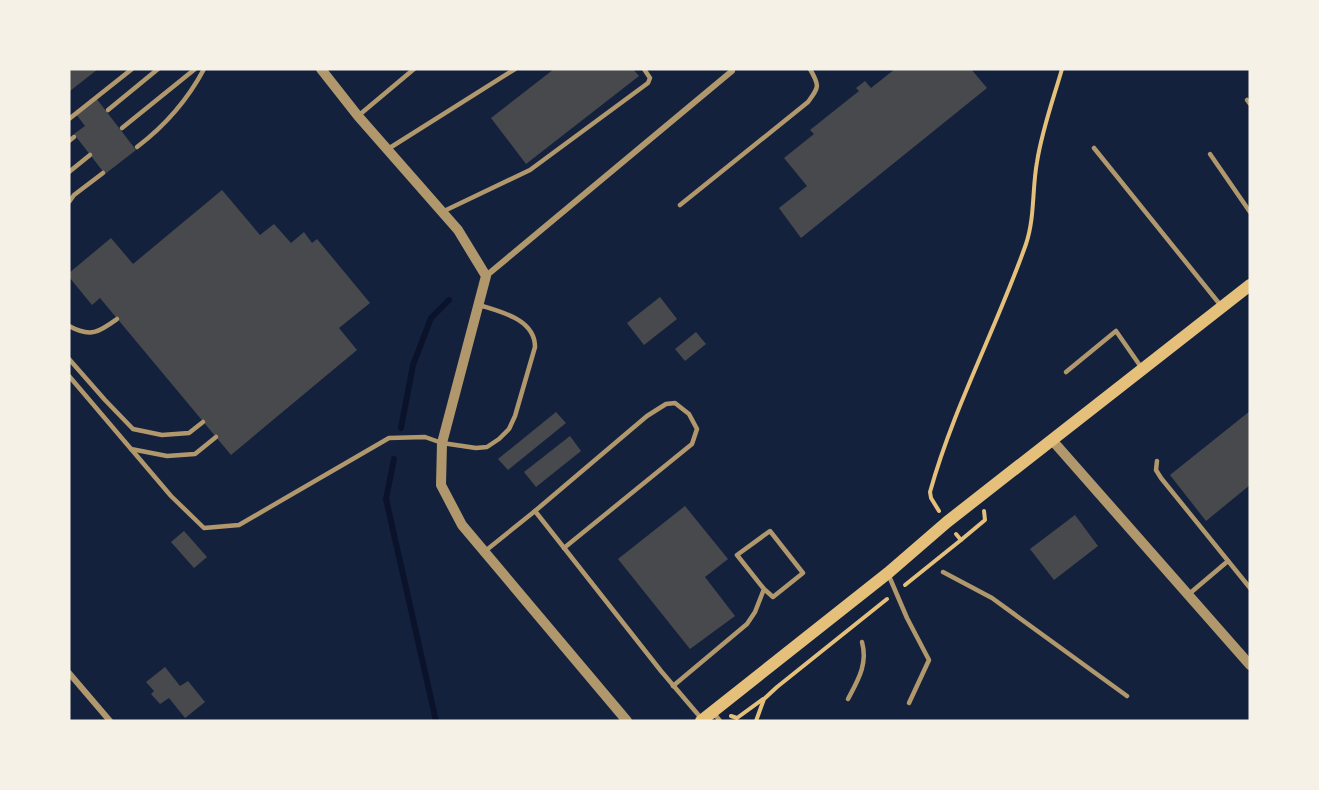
<svg xmlns="http://www.w3.org/2000/svg" width="1319" height="790" font-family="Raleway,sans-serif">
  <style>
    .lines { fill: none; stroke-linecap: round; stroke-linejoin: round }
    .stream { stroke: #0b132b; stroke-width: 6 }
    .building { fill: #48494c }
    .path { stroke: #e5c07b; stroke-width: 4 }
    .service { stroke: #b1986c; stroke-width: 4.5 }
    .minor { stroke: #b1986c; stroke-width: 6 }
    .tertiary { stroke: #b1986c; stroke-width: 10 }
    .secondary { stroke: #e5c07b; stroke-width: 12 }
  </style>
  <rect width="100%" height="100%" fill="#14213d"/>
  <g class="lines">
    <!-- stream -->
    <g class="stream">
      <polyline points="401,428 413,365 431,318 449,300"/>
      <polyline points="394,459 386,499 436,721"/>
    </g>
  </g>
  <!-- building -->
  <g class="building">
    <polygon points="69,69 98,69 70,91"/>
    <polygon points="554,69 633,69 639,76 526,164 491,118"/>
    <polygon points="895,69 971,69 987,88 801,238 779,208 807,186 784,158 814,134 810,130 859,91 856,88 865,81 871,88"/>
    <polygon points="96,98 136,150 105,174 74,134 85,126 76,114"/>
    <polygon points="222,190 260,235 274,224 291,243 304,232 312,243 317,239 370,303 339,328 357,350 231,455 100,298 92,305 69,277 69,273 111,238 133,264"/>
    <polygon points="660,297 677,319 644,345 627,323"/>
    <polygon points="696,332 706,344 685,361 675,349"/>
    <polygon points="1250,411 1250,485 1206,521 1170,475"/>
    <polygon points="556,412 566,423 508,470 498,459"/>
    <polygon points="570,436 581,451 536,487 524,472"/>
    <polygon points="685,506 728,559 705,577 735,616 690,649 618,559"/>
    <polygon points="1075,515 1098,546 1054,580 1030,549"/>
    <polygon points="184,531 207,557 194,568 171,542"/>
    <polygon points="165,667 180,686 188,681 205,702 185,718 169,698 160,704 151,694 154,691 146,682"/>
  </g>
  <g class="lines">
    <!-- path -->
    <g class="path">
      <path d="M939,511L931,498L930,492C954,406 997,327 1026,244C1035,217 1032,189 1037,162C1042,130 1053,100 1062,69"/>
      <polyline points="961,540 985,520 984,511"/>
      <polyline points="905,585 961,540 956,534"/>
      <polyline points="731,716 737,718 763,699"/>
      <polyline points="756,721 764,699 777,687 887,599"/>
    </g>
    <!-- service -->
    <g class="service">
      <polyline points="1247,100 1250,104"/>
      <polyline points="108,110 158,69"/>
      <polyline points="358,116 414,69"/>
      <polyline points="69,119 132,69"/>
      <polyline points="122,128 195,69"/>
      <polyline points="69,141 74,137"/>
      <path d="M137,147C166,125 187,101 204,69"/>
      <polyline points="1094,148 1222,307"/>
      <polyline points="388,149 515,69"/>
      <polyline points="1210,154 1250,212"/>
      <polyline points="69,172 90,155"/>
      <polyline points="69,202 74,195 103,173"/>
      <path d="M680,205L808,102C819,87 820,86 810,69"/>
      <polyline points="442,212 530,170 648,83 650,78 644,69"/>
      <path d="M69,326C91,338 99,332 117,319"/>
      <polyline points="69,359 105,400 133,429 162,435 189,433 203,422"/>
      <polyline points="1066,372 1116,331 1141,367"/>
      <path d="M69,376L171,496L204,528L239,525L389,438L425,437L442,443L476,448L487,447L499,439L509,429L515,416L535,347C535,319 501,312 479,305"/>
      <polyline points="131,449 167,456 195,454 216,437"/>
      <polyline points="1157,461 1156,470 1161,478 1250,588"/>
      <polyline points="535,511 647,416 666,404 675,403 689,414 697,429 692,444 564,548"/>
      <polyline points="484,552 535,511 661,671 701,718"/>
      <polyline points="943,572 992,598 1127,696"/>
      <polyline points="889,576 907,618 929,660 909,703"/>
      <polyline points="1189,594 1228,561"/>
      <polyline points="673,686 747,624 755,612 764,589 737,555 770,531 803,573 773,597 764,589"/>
      <path d="M848,699C858,680 868,664 862,642"/>
      <polyline points="713,712 720,721"/>
    </g>
    <!-- minor -->
    <g class="minor">
      <polyline points="486,276 732,71"/>
      <polyline points="69,673 110,721"/>
    </g>
    <!-- tertiary -->
    <g class="tertiary">
      <polyline points="321,69 358,116 458,230 486,276 442,443 441,485 462,525 627,721"/>
      <polyline points="1052,440 1250,665"/>
    </g>
    <!-- secondary -->
    <polyline class="secondary" points="701,721 888,573 947,522 1250,285"/>
  </g>
  <!-- border -->
  <rect width="1319" height="790" fill="none" stroke="#f6f1e7" stroke-width="141"/>
</svg>
